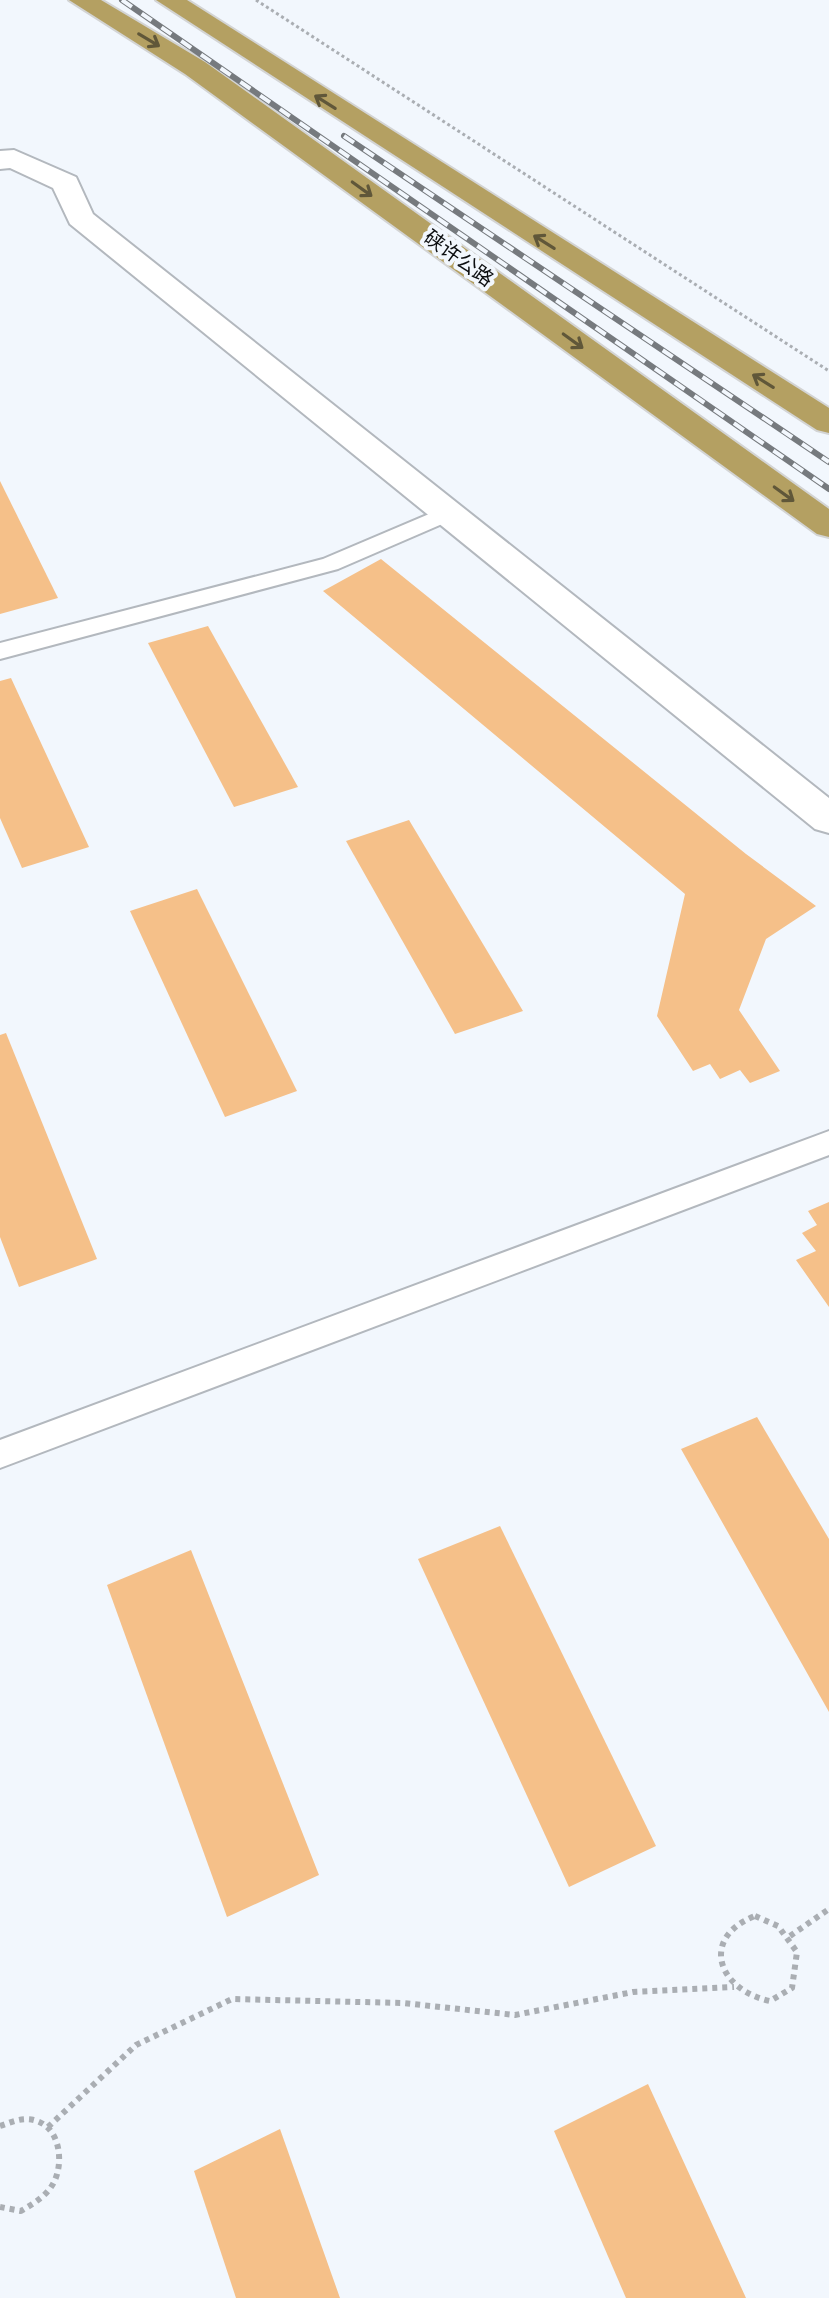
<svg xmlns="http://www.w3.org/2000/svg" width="829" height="2298" font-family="'PT Sans Narrow','Noto Sans SC',sans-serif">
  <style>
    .building { fill: #f5c089 }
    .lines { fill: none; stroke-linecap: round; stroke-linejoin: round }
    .service-casing { stroke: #b3b8be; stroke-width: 4 }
    .minor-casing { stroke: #b3b8be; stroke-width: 4 }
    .trunk-casing { stroke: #d3d4d4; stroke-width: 4 }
    .path-far1 { stroke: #aaaeb3; stroke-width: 3; stroke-dasharray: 3 3; stroke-linecap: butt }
    .path { stroke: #aaaeb3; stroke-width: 6; stroke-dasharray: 5 5; stroke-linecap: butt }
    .service { fill: #fff; fill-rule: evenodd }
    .minor { fill: #fff; fill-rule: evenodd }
    .trunk { fill: #b4a062; fill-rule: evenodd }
    .rail-casing { stroke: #767a7e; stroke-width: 6 }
    .rail { stroke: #f2f7fd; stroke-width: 4; stroke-dasharray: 12; stroke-linecap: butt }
    .oneway { stroke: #605739 }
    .labels { text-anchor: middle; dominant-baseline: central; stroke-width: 8; stroke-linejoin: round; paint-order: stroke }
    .far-street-label { font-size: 20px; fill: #0c0e10; stroke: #f2f7fd }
  </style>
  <rect width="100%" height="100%" fill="#f2f7fd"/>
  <!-- building -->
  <g class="building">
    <polygon points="0,481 58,598 0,614"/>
    <polygon points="381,559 746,854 816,906 766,939 739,1010 780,1071 750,1083 740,1070 720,1079 710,1064 693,1071 657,1016 685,894 323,591"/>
    <polygon points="208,626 298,787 234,807 148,643"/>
    <polygon points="11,678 89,847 22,868 0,818 0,681"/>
    <polygon points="409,820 523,1011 455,1034 346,841"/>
    <polygon points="197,889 297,1091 225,1117 130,911"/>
    <polygon points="6,1033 97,1259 19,1287 0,1237 0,1035"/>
    <polygon points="829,1202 829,1307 796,1260 816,1251 802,1233 817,1225 808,1211"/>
    <polygon points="757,1417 829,1539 829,1712 681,1449"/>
    <polygon points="500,1526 656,1846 569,1887 418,1559"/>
    <polygon points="191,1550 319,1875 227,1917 107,1585"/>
    <polygon points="648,2084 746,2298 626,2298 554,2131"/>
    <polygon points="280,2129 340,2298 236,2298 194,2171"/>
  </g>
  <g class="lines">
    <!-- service casing -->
    <g class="service-casing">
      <g id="service">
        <polygon points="448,506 459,513 456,518 338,569 0,659 0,643 323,559"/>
        <polygon points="829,1131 829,1155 0,1468 0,1440"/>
      </g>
    </g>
    <!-- minor casing -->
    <g class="minor-casing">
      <polygon id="minor" points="14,150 76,177 93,214 829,798 829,833 815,829 70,224 53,188 10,168 0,169 0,151"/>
    </g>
    <!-- trunk casing -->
    <g class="trunk-casing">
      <g id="trunk">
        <polygon points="69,0 101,0 205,62 829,509 829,537 817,534 185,74"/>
        <polygon points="156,0 187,0 829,408 829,433 817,430"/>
      </g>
    </g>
    <!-- path-far1 -->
    <polyline class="path-far1" points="256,0 829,371"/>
    <!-- path -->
    <g class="path">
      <path d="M755,1916L778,1926L797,1952L792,1988L770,2001C718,1990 699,1938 755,1916Z"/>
      <polyline points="790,1936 829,1909"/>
      <path d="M0,2126C12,2122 24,2116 37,2121C60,2129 64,2162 54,2182C47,2196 34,2203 21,2211L0,2207"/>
      <polyline points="48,2127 136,2045 232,1999 403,2003 515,2015 633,1992 734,1987"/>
    </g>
    <!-- service -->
    <use href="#service" class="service"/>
    <!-- minor -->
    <use href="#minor" class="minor"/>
    <!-- trunk -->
    <use href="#trunk" class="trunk"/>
    <!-- rail casing -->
    <g class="rail-casing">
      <g id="rail">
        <polyline points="122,0 829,489"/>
        <polyline points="344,136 829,462"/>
      </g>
    </g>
    <!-- rail -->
    <use href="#rail" class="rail"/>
  </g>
  <!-- one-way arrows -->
  <defs><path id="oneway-shaft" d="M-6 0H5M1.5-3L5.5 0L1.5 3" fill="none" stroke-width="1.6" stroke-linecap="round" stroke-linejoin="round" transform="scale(2)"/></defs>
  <g class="oneway">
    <use href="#oneway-shaft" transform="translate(149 40) rotate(31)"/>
    <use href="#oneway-shaft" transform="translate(325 102) rotate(-148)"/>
    <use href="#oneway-shaft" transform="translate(362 189) rotate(36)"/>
    <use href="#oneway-shaft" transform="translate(544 242) rotate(-148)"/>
    <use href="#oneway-shaft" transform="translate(573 341) rotate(36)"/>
    <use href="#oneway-shaft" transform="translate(763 381) rotate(-148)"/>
    <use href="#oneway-shaft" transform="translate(784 494) rotate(36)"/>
  </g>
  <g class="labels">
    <!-- far-street labels -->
    <g class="far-street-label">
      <text transform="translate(459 258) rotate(36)">硖许公路</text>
    </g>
  </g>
</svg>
